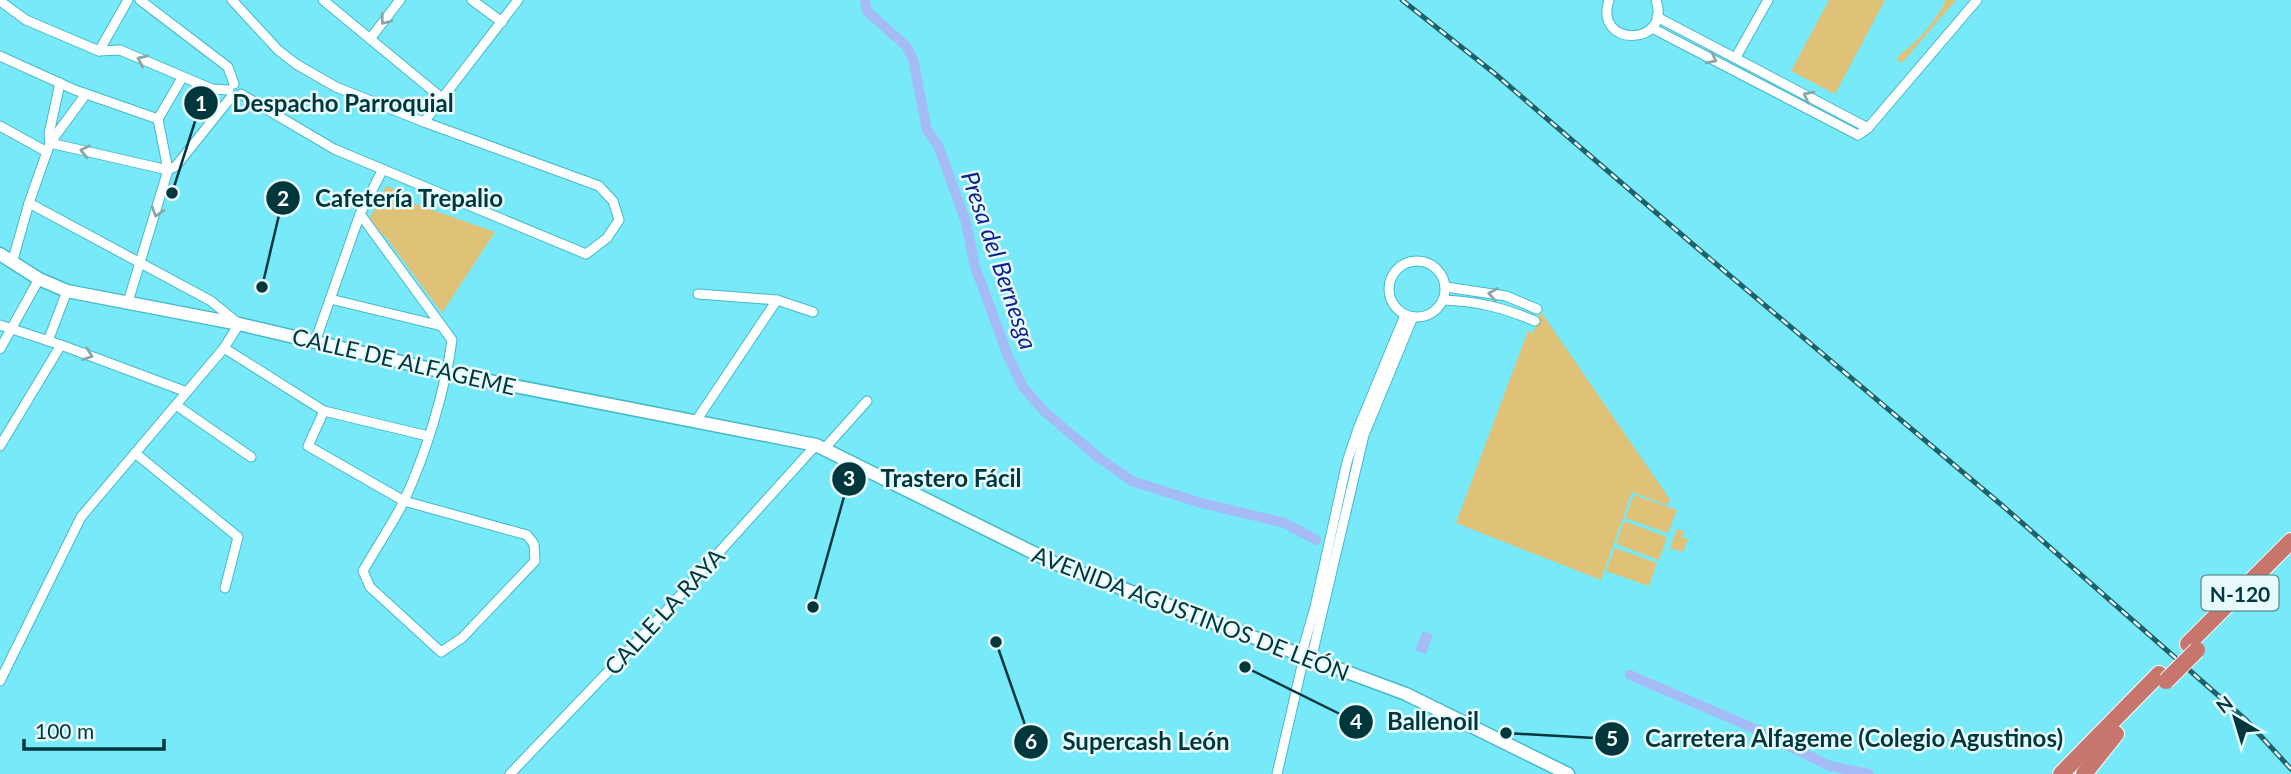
<svg xmlns="http://www.w3.org/2000/svg" width="2291" height="774" font-family="Lato,sans-serif">
  <style>
    .green { fill: #dfc177 }
    .water { fill: #a4bbf5 }
    .lines { fill: none; stroke-linecap: round; stroke-linejoin: round }
    .canal { stroke: #a4bbf5; stroke-width: 10 }
    .street-casing { stroke: #44bac9; stroke-width: 11 }
    .secondary-casing { stroke: #44bac9; stroke-width: 15 }
    .highway-casing { stroke: #fff; stroke-width: 18 }
    .street { stroke: #fff; stroke-width: 9 }
    .secondary { stroke: #fff; stroke-width: 12 }
    .highway { stroke: #c6766d; stroke-width: 16 }
    .rail-casing { stroke: #1d626a; stroke-width: 5 }
    .rail { stroke: #e7fbfe; stroke-width: 2.5; stroke-dasharray: 8; stroke-linecap: butt }
    .highway-bridge-casing { stroke: #fff; stroke-width: 18; stroke-linecap: butt }
    .highway-bridge { stroke: #c6766d; stroke-width: 16 }
    .oneway { stroke: #8ca5a8 }
    .labels { text-anchor: middle; dominant-baseline: central; stroke-width: 5; stroke-linejoin: round; paint-order: stroke }
    .shield { fill: #e7fbfe; stroke: #457277; stroke-width: 2 }
    .shield-label { font-size: 21px; font-weight: bold; fill: #00373d }
    .street-label { font-size: 23px; fill: #00373d; stroke: #e7fbfe }
    .water-label { font-size: 24px; font-style: italic; fill: #13218c; stroke: #e7fbfe }
    .leader { fill: none; stroke: #00373d; stroke-width: 2.5 }
    .callout-dot { fill: #00373d; stroke: #e7fbfe; stroke-width: 2.5 }
    .mark-label { font-size: 21px; text-anchor: middle; font-weight: bold; fill: #fff }
    .callout-label { font-size: 24px; text-anchor: middle; font-weight: bold; fill: #00373d; stroke: #e7fbfe; stroke-width: 5; stroke-linejoin: round; paint-order: stroke }
  </style>
  <rect width="100%" height="100%" fill="#78e9f9"/>
  <!-- green -->
  <g class="green">
    <polygon points="1829,0 1885,0 1835,94 1791,71"/>
    <path d="M1946,0H1956L1902,63L1897,59C1901,52 1908,49 1914,43C1927,31 1938,16 1946,0Z"/>
    <polygon points="386,186 404,192 407,201 495,232 442,313 388,240 369,220"/>
    <polygon points="1541,312 1671,501 1666,505 1632,492 1601,580 1456,523 1528,331 1533,333"/>
    <polygon points="1634,495 1677,510 1668,533 1625,518"/>
    <polygon points="1624,521 1667,537 1659,560 1616,544"/>
    <polygon points="1677,529 1684,531 1682,537 1688,539 1683,552 1670,548"/>
    <polygon points="1615,548 1657,563 1649,586 1606,571"/>
  </g>
  <!-- water -->
  <polygon class="water" points="1423,631 1433,635 1426,654 1415,650"/>
  <g class="lines">
    <!-- canal -->
    <g class="canal">
      <polyline points="865,0 867,11 906,46 913,59 927,130 938,145 966,222 975,267 983,288 1008,356 1023,387 1045,412 1099,458 1132,481 1201,503 1285,523 1316,540"/>
      <polyline points="1630,675 1753,728 1830,766 1869,774"/>
    </g>
    <!-- street casing -->
    <g class="street-casing">
      <g id="street">
        <polyline points="140,0 228,67 234,84"/>
        <polyline points="232,0 278,50 296,64 336,87 424,122 599,186 613,201 619,220 607,238 586,254 334,149 241,94"/>
        <polyline points="323,0 443,99"/>
        <polyline points="472,0 502,22"/>
        <path d="M1609,0C1593,48 1672,47 1656,0"/>
        <polyline points="0,1 26,20 99,51 120,50 212,89 229,90"/>
        <polyline points="1657,17 1868,128"/>
        <polyline points="1652,28 1858,135 1868,128 1977,0"/>
        <polyline points="370,39 400,0"/>
        <polyline points="99,51 128,0"/>
        <polyline points="0,56 75,90 158,119"/>
        <polyline points="1736,57 1768,0"/>
        <polyline points="424,122 518,0"/>
        <polyline points="0,126 47,152"/>
        <polyline points="50,143 168,170 158,119 182,78"/>
        <polyline points="50,143 49,134 60,83"/>
        <circle cx="1417" cy="289" r="28"/>
        <polyline points="12,263 29,203 50,143 86,94"/>
        <polyline points="1446,287 1506,296 1537,309"/>
        <polyline points="698,294 777,300 813,312"/>
        <polyline points="330,299 442,326"/>
        <path d="M1443,300C1477,301 1504,308 1535,321"/>
        <polyline points="128,302 168,170 176,166 232,96"/>
        <polyline points="0,325 61,345 187,392"/>
        <polyline points="48,341 67,291"/>
        <polyline points="315,342 360,214 383,169"/>
        <polyline points="224,348 324,411 428,436"/>
        <polyline points="0,349 39,279"/>
        <polyline points="176,405 251,457"/>
        <path d="M324,411L308,446L404,501L527,535L534,544L535,561L462,638L441,652L370,587L363,571C376,548 392,525 404,501C426,454 445,391 452,340L360,214"/>
        <polyline points="696,421 777,300"/>
        <polyline points="0,446 61,345"/>
        <polyline points="824,449 867,401"/>
        <polyline points="135,453 238,537 225,588"/>
        <polyline points="1301,656 1315,607 1347,462 1358,429 1405,315"/>
        <polyline points="1311,660 1364,435 1413,317"/>
        <polyline points="0,681 81,517 224,348 239,324 211,301 29,203"/>
        <polyline points="510,774 666,611 816,445"/>
        <polyline points="1277,774 1304,657"/>
      </g>
    </g>
    <!-- secondary casing -->
    <g class="secondary-casing">
      <polyline id="secondary" points="0,254 39,279 67,291 239,324 448,373 816,445 1054,563 1406,694 1568,774"/>
    </g>
    <!-- highway casing -->
    <g class="highway-casing">
      <g id="highway">
        <polyline points="2188,644 2291,541"/>
        <polyline points="2061,774 2159,674"/>
        <polyline points="2084,774 2116,734"/>
      </g>
    </g>
    <!-- street -->
    <use href="#street" class="street"/>
    <!-- secondary -->
    <use href="#secondary" class="secondary"/>
    <!-- highway -->
    <use href="#highway" class="highway"/>
    <!-- rail casing -->
    <g class="rail-casing">
      <polyline id="rail" points="1402,0 1494,73 1696,247 2004,507 2246,720 2291,769"/>
    </g>
    <!-- rail -->
    <use href="#rail" class="rail"/>
    <!-- highway-bridge casing -->
    <g class="highway-bridge-casing">
      <polyline id="highway-bridge" points="2166,681 2197,650"/>
    </g>
    <!-- highway-bridge -->
    <use href="#highway-bridge" class="highway-bridge"/>
  </g>
  <!-- one-way arrows -->
  <defs><path id="oneway-chevron" d="M-2-3.5L2.5 0L-2 3.5" fill="none" stroke-width="1.6" stroke-linecap="round" stroke-linejoin="round" transform="scale(1.75)"/></defs>
  <g class="oneway">
    <use href="#oneway-chevron" transform="translate(385 20) rotate(127)"/>
    <use href="#oneway-chevron" transform="translate(1712 59) rotate(27)"/>
    <use href="#oneway-chevron" transform="translate(142 60) rotate(-156)"/>
    <use href="#oneway-chevron" transform="translate(1808 96) rotate(-152)"/>
    <use href="#oneway-chevron" transform="translate(85 151) rotate(-167)"/>
    <use href="#oneway-chevron" transform="translate(157 212) rotate(107)"/>
    <use href="#oneway-chevron" transform="translate(1493 294) rotate(-170)"/>
    <use href="#oneway-chevron" transform="translate(88 355) rotate(20)"/>
  </g>
  <g class="labels">
    <!-- shield labels -->
    <rect class="shield" x="2201.5" y="575.5" width="77" height="35" rx="5"/>
    <g class="shield-label">
      <text x="2240" y="593">N-120</text>
    </g>
    <!-- street labels -->
    <g class="street-label">
      <text transform="translate(404 361) rotate(13)">CALLE DE ALFAGEME</text>
      <text transform="translate(664 611) rotate(-47)">CALLE LA RAYA</text>
      <text transform="translate(1191 613) rotate(21)">AVENIDA AGUSTINOS DE LEÓN</text>
    </g>
    <!-- water labels -->
    <g class="water-label">
      <text transform="translate(1000 260) rotate(71)">Presa del Bernesga</text>
    </g>
  </g>
  <!-- callouts -->
  <path class="leader" d="M172 193L201 103M262 287L283 198M813 607L849 479M1245 667L1356 722M1506 733L1612 739M996 642L1031 742"/>
  <g class="callout-dot">
    <circle cx="172" cy="193" r="7"/>
    <circle cx="262" cy="287" r="7"/>
    <circle cx="813" cy="607" r="7"/>
    <circle cx="1245" cy="667" r="7"/>
    <circle cx="1506" cy="733" r="7"/>
    <circle cx="996" cy="642" r="7"/>
    <circle cx="201" cy="103" r="18"/>
    <circle cx="283" cy="198" r="18"/>
    <circle cx="849" cy="479" r="18"/>
    <circle cx="1356" cy="722" r="18"/>
    <circle cx="1612" cy="739" r="18"/>
    <circle cx="1031" cy="742" r="18"/>
  </g>
  <g class="mark-label">
    <text x="201" y="111">1</text>
    <text x="283" y="206">2</text>
    <text x="849" y="486">3</text>
    <text x="1356" y="729">4</text>
    <text x="1612" y="746">5</text>
    <text x="1031" y="749">6</text>
  </g>
  <g class="callout-label">
    <text x="343" y="112">Despacho Parroquial</text>
    <text x="409" y="207">Cafetería Trepalio</text>
    <text x="951" y="487">Trastero Fácil</text>
    <text x="1433" y="730">Ballenoil</text>
    <text x="1854" y="747">Carretera Alfageme (Colegio Agustinos)</text>
    <text x="1146" y="750">Supercash León</text>
  </g>
  <!-- north arrow -->
  <g transform="translate(2235 718) rotate(322)" stroke="#e7fbfe" stroke-width="5" paint-order="stroke">
  <path d="M0-5L12 26L0 18L-12 26Z" fill="#00373d"/>
  <text y="-10" font-size="19" font-weight="bold" text-anchor="middle" fill="#00373d">N</text>
  </g>
  <!-- scale -->
  <path d="M24 739v10h140v-10" fill="none" stroke="#00373d" stroke-width="3.5"/>
  <text x="35" y="739" font-size="21" fill="#00373d" stroke="#e7fbfe" stroke-width="5" paint-order="stroke">100 m</text>
</svg>
